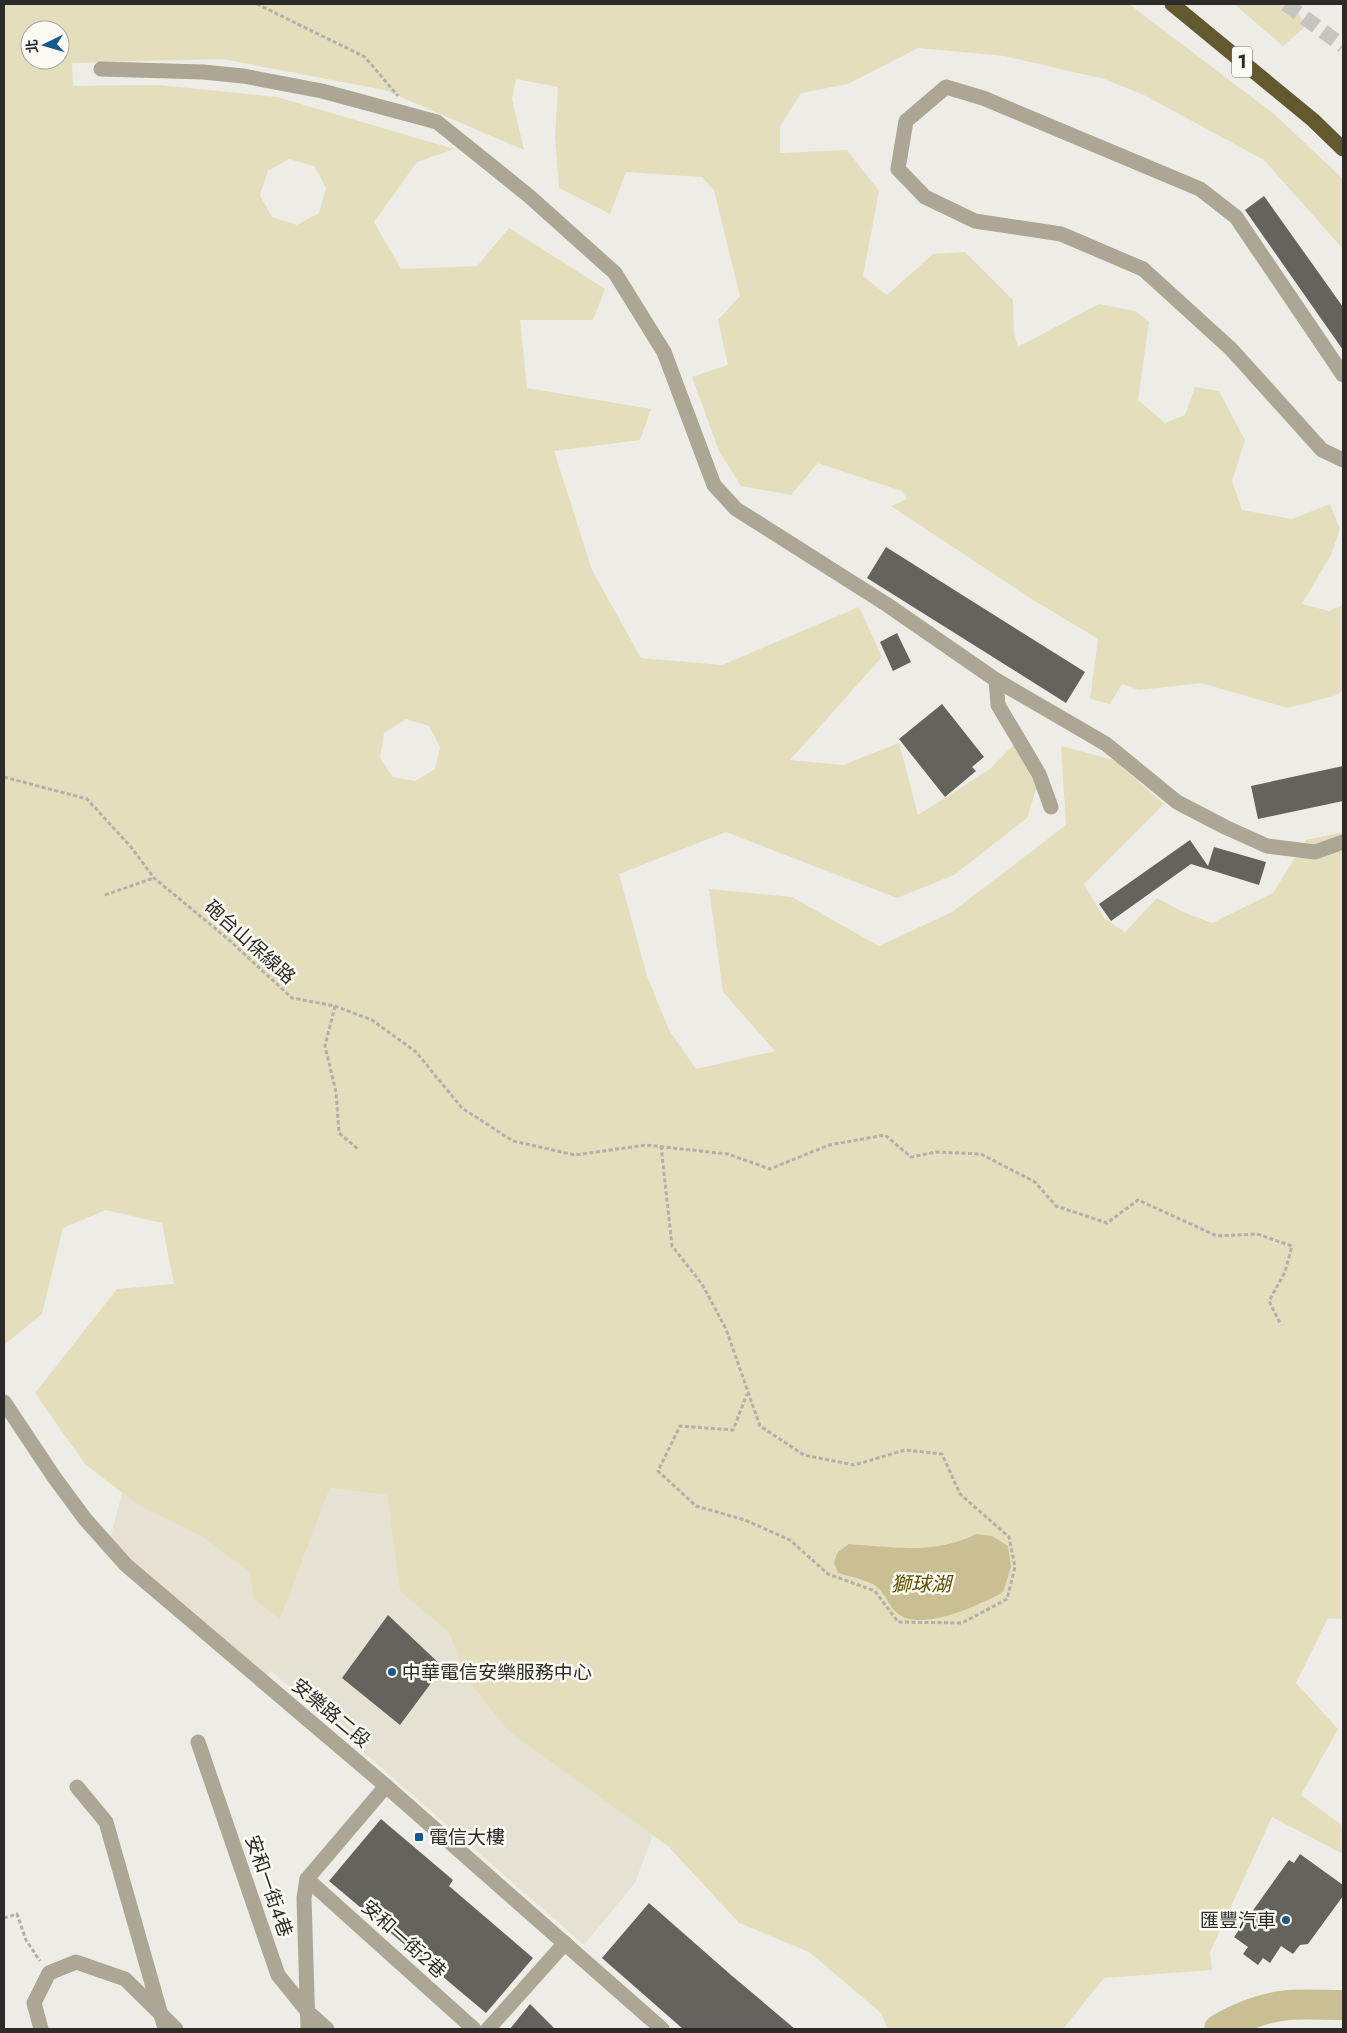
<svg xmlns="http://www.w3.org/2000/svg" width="1347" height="2033" font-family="Jost,'Noto Sans TC',sans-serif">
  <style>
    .built { fill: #e5e2d4 }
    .green { fill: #e5debd; fill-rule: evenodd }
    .water { fill: #c9bf92 }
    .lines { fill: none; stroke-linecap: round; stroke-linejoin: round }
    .river { stroke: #c9bf92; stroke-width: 30 }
    .building { fill: #64635e }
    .highway-tunnel { stroke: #c7c5c0; stroke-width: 15; stroke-dasharray: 15 8; stroke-linecap: butt }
    .path { stroke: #b1b0ab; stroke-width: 3; stroke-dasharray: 4 2.5; stroke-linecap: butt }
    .minor { stroke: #aba794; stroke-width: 15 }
    .highway { stroke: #62592f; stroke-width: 15 }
    .poi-dot { fill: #15598e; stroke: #fbfaf3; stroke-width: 2 }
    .labels { text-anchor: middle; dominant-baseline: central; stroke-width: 5; stroke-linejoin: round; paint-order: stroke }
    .shield { fill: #fbfaf3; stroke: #6a6966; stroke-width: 1 }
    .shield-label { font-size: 18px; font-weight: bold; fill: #2c2b29 }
    .street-label { font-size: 19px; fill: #2c2b29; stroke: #fbfaf3 }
    .poi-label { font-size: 19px; fill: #2c2b29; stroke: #fbfaf3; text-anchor: start }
    .water-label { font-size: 20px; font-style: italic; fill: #5f5100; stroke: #fbfaf3 }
  </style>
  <rect width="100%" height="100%" fill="#eeece6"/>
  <!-- built -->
  <polygon class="built" points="330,1488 387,1495 400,1592 449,1632 465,1677 509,1732 653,1835 635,1883 584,1945 271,1671 262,1681 109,1543 122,1493 139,1505 202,1537 251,1572 254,1599 280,1620"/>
  <!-- green -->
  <g class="green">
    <path d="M4,4H1129L1274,114L1343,179V249L1264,160L1144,95L1104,79L1004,56L918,48L848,84L801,93L780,126V153L847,150L879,191L863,276L887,295L933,254L965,252L1013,300L1014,333L1018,347L1099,304L1135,311L1149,322L1138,400L1165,423L1185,415L1195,387L1219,391L1245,440L1232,481L1242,510L1292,519L1330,504L1340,529L1331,555L1302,604L1329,611L1343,605V690L1337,695L1288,708L1201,683L1139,690L1122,684L1110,704L1090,699L1098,639L1030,598L891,506L907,499L902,491L818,463L791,495L741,486L719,451L692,377L728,365L718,320L740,296L714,190L702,177L626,172L610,214L559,188L555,137L558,87L516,79L512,99L524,150L384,90L223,59L72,63L73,86L159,85L277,97L454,149L417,162L374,222L401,269L477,266L509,228L605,289L593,320H520L527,388L651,409L640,440L554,451L592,570L641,658L722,665L859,607L882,657L790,760L843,765L899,743L918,815L990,769L1016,742L1042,771L1027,818L954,875L897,898L726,832L619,874L647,976L669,1030L696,1069L775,1051L723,992L709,889L792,897L879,946L952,912L1066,825L1061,746L1114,760L1164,804L1084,884L1104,918L1125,932L1157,898L1183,912L1212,923L1273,893L1306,840L1343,832V1619L1328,1618L1296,1683L1338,1729L1301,1795L1343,1826V1854L1272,1817L1210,1952L1212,1970L1104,1978L1063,2029H888L881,2013L809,1952L739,1923L668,1846L509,1732L465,1677L449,1632L400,1592L387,1495L330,1488L280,1620L254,1599L250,1572L202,1537L138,1505L85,1464L35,1393L117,1289L174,1284L162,1223L106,1210L63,1228L42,1314L4,1345ZM30,30H60V60H30ZM289,159L314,166L326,188L319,213L297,225L272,217L260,195L268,171ZM406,719L429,726L440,747L435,769L415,781L393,777L380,758L384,733ZM976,1534L984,1603L945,1616L917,1621L898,1614L849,1544C895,1547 933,1555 976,1534Z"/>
    <polygon points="1234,4 1293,4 1306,26 1283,46"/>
  </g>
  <!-- water -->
  <path class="water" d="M976,1534L992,1536L1008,1546L1011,1567L1003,1592C981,1605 919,1633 897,1613C889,1606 886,1595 878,1588C872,1581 848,1576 838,1573L834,1563L837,1553L849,1544C894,1547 934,1555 976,1534Z"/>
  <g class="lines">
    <!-- river -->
    <path class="river" d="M1219,2029C1240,2017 1264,2007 1289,2005C1306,2004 1325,2005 1343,2005"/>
  </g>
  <!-- building -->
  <g class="building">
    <polygon points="1264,196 1343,307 1343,350 1245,210"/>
    <polygon points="886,547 1085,672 1066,703 867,578"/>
    <polygon points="897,633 911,662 893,671 880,642"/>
    <polygon points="942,704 984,757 972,767 976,771 945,797 899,739"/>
    <polygon points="1343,766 1343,801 1258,819 1251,786"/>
    <polygon points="1190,840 1208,866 1214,847 1266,862 1259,885 1191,864 1111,921 1099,904"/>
    <polygon points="388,1615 443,1667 400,1725 342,1678"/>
    <polygon points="381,1819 453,1880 449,1886 533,1958 486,2013 329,1881"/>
    <polygon points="1300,1854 1343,1885 1343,1896 1308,1944 1300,1945 1293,1954 1281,1946 1270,1963 1263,1958 1258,1965 1243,1954 1248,1947 1234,1937 1289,1860 1294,1863"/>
    <polygon points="649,1903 731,1975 795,2029 683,2029 602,1958"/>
    <polygon points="530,2004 555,2029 510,2029"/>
  </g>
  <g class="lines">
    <!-- highway-tunnel -->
    <polyline class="highway-tunnel" points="1286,4 1343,46"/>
    <!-- path -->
    <g class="path">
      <polyline points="257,4 365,57 398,96"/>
      <polyline points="4,777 87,799 131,847 154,878 228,939 292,998 335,1006 372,1020 416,1052 462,1108 513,1141 575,1155 646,1145 728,1154 770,1169 829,1145 885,1135 911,1157 936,1152 981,1154 1035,1182 1056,1206 1107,1223 1138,1200 1217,1236 1257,1234 1292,1246 1285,1272 1269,1301 1281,1325"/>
      <polyline points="105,895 154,878"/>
      <polyline points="335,1006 325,1046 336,1092 339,1133 358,1149"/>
      <polyline points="661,1146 672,1246 702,1284 726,1329 760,1426 804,1455 854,1465 905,1450 942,1454 960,1494 1009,1537 1015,1567 1007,1599 962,1623 898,1622 875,1591 828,1574 790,1540 745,1520 696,1506 658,1471 680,1426 733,1430 747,1394"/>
      <polyline points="4,1918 17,1914 26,1940 40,1961"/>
    </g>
    <!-- minor -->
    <g class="minor">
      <polyline points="101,69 203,72 243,76 322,91 437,122 529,196 615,273 664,352 714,485 736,509 886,604 996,680 1106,744 1177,802 1225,827 1267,846 1315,852 1343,842"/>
      <polyline points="1343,375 1236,217 1200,189 983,98 946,87 906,121 898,169 925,197 975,221 1061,234 1143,269 1231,349 1322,450 1343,460"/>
      <polyline points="996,680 998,705 1039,774 1051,807"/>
      <polyline points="4,1402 54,1477 85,1519 126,1565 386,1786 662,2029"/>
      <polyline points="198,1742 278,1975 308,2012 327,2029"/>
      <polyline points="77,1787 106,1822 165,2029"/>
      <polyline points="307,1879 474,2029"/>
      <polyline points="41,2029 34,2003 49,1973 76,1962 125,1979 176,2029"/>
      <polyline points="308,2029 304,1898 307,1879 386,1786"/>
      <polyline points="488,2029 565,1943"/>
    </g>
    <!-- highway -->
    <polyline class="highway" points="1172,4 1313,120 1343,149"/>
  </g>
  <!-- markers -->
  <g class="poi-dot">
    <circle cx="392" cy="1672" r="5"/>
    <rect x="414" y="1832" width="10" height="10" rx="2.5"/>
    <circle cx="1286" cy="1920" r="5"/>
  </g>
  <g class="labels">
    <!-- shield labels -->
    <rect class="shield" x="1232" y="46.5" width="20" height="31" rx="4"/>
    <g class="shield-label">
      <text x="1242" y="62">1</text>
    </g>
    <!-- street labels -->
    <g class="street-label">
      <text transform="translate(250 942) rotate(42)">砲台山保線路</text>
      <text transform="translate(331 1713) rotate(40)">安樂路二段</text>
      <text transform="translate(269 1886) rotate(71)">安和一街4巷</text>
      <text transform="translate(404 1939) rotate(42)">安和一街2巷</text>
    </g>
    <!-- poi labels -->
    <g class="poi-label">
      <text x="402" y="1672">中華電信安樂服務中心</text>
      <text x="429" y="1837">電信大樓</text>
      <text x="1276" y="1920" text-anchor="end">匯豐汽車</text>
    </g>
    <!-- water labels -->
    <g class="water-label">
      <text x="921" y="1584">獅球湖</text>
    </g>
  </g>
  <!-- border -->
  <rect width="1347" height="2033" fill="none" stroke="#2c2b29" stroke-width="10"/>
  <!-- north arrow -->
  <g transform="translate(45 45) rotate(265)"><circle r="24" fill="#fbfaf3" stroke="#a8a7a2"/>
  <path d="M0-4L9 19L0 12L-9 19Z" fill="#15598e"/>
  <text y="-8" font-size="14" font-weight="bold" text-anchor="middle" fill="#2c2b29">北</text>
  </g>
</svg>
